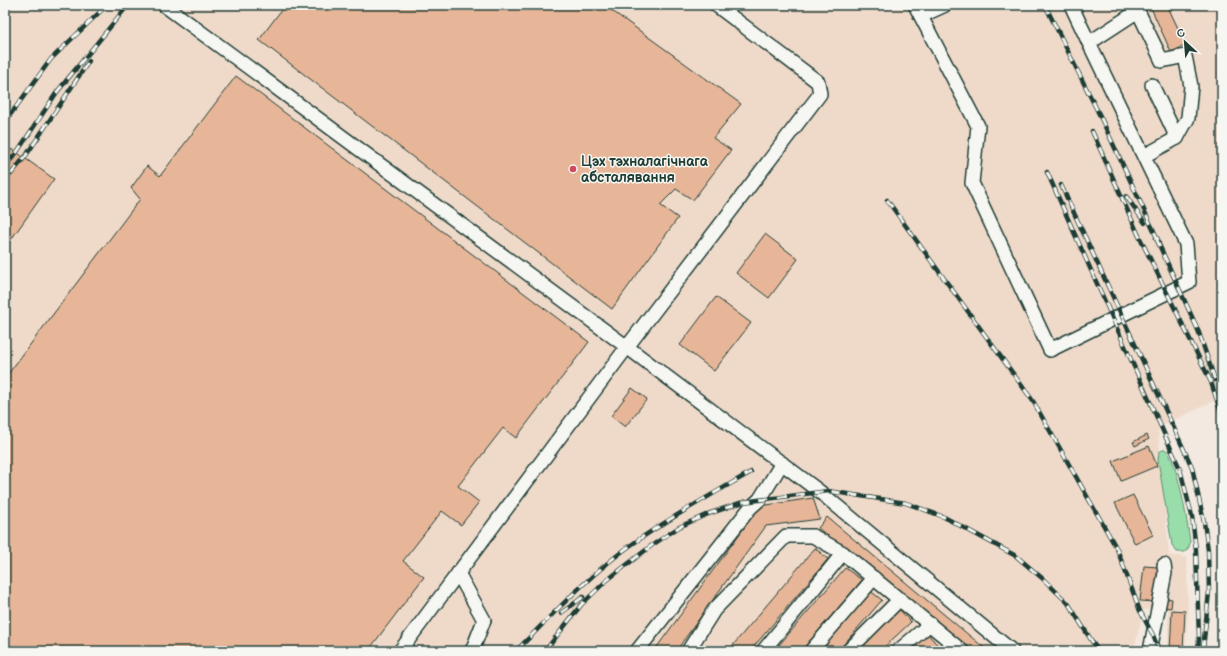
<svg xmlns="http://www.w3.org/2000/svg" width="1227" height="656" font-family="'Balsamiq Sans',sans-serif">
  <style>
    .built { fill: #efdaca }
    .green { fill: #99deaa; stroke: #5c8e6f }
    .building { fill: #e7b698; stroke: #1f3d34 }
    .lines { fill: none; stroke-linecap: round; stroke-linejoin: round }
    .minor-casing { stroke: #1f3d34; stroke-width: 16 }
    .minor { stroke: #f6f6f2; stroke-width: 13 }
    .rail-casing { stroke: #1f3d34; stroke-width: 4.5 }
    .rail { stroke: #f6f6f2; stroke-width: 3; stroke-dasharray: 9; stroke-linecap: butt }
    .poi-dot { fill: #d1495b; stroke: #f6f6f2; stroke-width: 1.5 }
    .labels { text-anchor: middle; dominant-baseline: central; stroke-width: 3; stroke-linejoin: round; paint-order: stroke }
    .poi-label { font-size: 14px; font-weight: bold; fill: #1f3d34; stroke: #f6f6f2; text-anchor: start }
  </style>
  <rect width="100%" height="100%" fill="#f3e9e0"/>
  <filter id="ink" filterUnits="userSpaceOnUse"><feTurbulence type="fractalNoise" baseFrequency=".025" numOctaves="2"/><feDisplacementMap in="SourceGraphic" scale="8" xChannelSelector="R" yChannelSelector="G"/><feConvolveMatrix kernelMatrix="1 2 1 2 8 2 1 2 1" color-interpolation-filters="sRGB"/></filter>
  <g filter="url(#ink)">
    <!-- built -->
    <polygon class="built" points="5,5 1222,5 1222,267 1220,306 1222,316 1222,397 1158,428 1169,555 1187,557 1188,611 1185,651 1168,651 1168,610 1158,609 1143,610 1137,613 1141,619 1134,651 5,651"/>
    <!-- green -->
    <path class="green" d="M1165,449C1177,457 1188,525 1190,542L1189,547L1185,552H1177L1172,545L1158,460L1159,452Z"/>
    <!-- building -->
    <g class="building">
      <polygon points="285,5 604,5 741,104 713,138 731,150 693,200 676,189 660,205 678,218 612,309 259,40"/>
      <polygon points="1158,5 1167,5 1186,45 1171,52 1151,8"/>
      <polygon points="236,76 589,342 516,438 503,428 458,486 479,502 461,525 442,511 403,561 424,577 368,651 5,651 5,378 140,199 131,188 147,166 160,176"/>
      <polygon points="12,149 54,179 5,248 5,159"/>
      <polygon points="765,234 798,259 769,298 736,273"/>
      <polygon points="716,297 751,323 714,371 680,345"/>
      <polygon points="632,388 647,399 625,427 611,416"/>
      <polygon points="1147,435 1149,439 1135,446 1133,442"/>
      <polygon points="1149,446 1157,466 1121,481 1113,461"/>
      <polygon points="1133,495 1153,535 1135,544 1115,503"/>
      <polygon points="813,498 820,519 766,526 676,651 654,651 760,506"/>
      <polygon points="827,517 988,651 966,651 818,528"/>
      <polygon points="815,548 828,559 750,651 728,651"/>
      <polygon points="1144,566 1158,567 1154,602 1140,601"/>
      <polygon points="845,568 862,580 801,651 774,651"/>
      <polygon points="869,590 882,600 838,651 817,651"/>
      <polygon points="1164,598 1172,599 1171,608 1162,607"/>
      <polygon points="899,609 911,622 880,651 856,651"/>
      <polygon points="1172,610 1185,611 1183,651 1170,651"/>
      <polygon points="927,633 941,649 940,651 907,651"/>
    </g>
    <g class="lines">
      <!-- minor casing -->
      <g class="minor-casing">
        <g id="minor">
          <polyline points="164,5 627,347 400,651"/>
          <polyline points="716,5 818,82 820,94 627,347 820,492 1012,651"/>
          <polyline points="915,5 978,126 972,183 1050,350 1189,282 1186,244 1089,43 1138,11 1162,61 1185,56 1191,86 1188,118 1177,138 1144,156"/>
          <polyline points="1071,5 1089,43"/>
          <polyline points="921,16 945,5"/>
          <polyline points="1152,85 1177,138"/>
          <polyline points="458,573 484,620 472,651"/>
          <polyline points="637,651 750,508 760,499 782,463"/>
          <polyline points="688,651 714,610 786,536 813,536 843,553 962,651"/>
          <polyline points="763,651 843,553"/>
          <polyline points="811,651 874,578"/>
          <polyline points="848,651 900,599"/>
          <polyline points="898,651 930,624"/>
          <polyline points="1150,651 1165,573 1164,565"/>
        </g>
      </g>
      <!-- minor -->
      <use href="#minor" class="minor"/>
      <!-- rail casing -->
      <g class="rail-casing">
        <g id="rail">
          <polyline points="1045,5 1100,116 1159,242"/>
          <polyline points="5,122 51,59 107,5"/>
          <polyline points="1092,131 1139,236 1211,382 1222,416"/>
          <polyline points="5,167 17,152 57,92 128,5"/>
          <polyline points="1047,172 1180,469 1192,516 1196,550 1199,637 1198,651"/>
          <polyline points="11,174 25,157 89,61"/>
          <polyline points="1061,185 1192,467 1204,522 1208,550 1209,592 1203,649"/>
          <polyline points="1126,196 1145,223"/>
          <polyline points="887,200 1033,401 1117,549 1140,611 1153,635 1159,651"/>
          <polyline points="1156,238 1198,330 1215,380"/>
          <polyline points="561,613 583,597"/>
          <path d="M517,650C553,614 589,575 631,545C669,518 711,495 751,472"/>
          <polyline points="545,651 581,605 606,581 651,546 679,527 708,514 743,502 828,491 906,503 944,517 1016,556 1042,578 1068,603 1098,651"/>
          <polyline points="1218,651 1222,621"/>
        </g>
      </g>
      <!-- rail -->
      <use href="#rail" class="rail"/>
    </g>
  </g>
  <!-- markers -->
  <circle class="poi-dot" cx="573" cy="169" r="4"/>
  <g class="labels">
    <!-- poi labels -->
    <g class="poi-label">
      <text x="581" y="161">Цэх тэхналагічнага<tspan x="581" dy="16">абсталявання</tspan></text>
    </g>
  </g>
  <!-- margin -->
  <rect width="1227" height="656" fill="none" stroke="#f6f6f2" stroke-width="20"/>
  <rect x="10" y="10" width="1207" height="636" fill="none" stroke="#1f3d34" stroke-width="1.5" filter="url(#ink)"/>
  <!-- north arrow -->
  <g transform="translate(1185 42) rotate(334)" stroke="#f6f6f2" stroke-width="3" paint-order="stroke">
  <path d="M0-3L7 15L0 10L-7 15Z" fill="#1f3d34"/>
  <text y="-6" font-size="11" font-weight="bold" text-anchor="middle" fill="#1f3d34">С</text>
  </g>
</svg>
